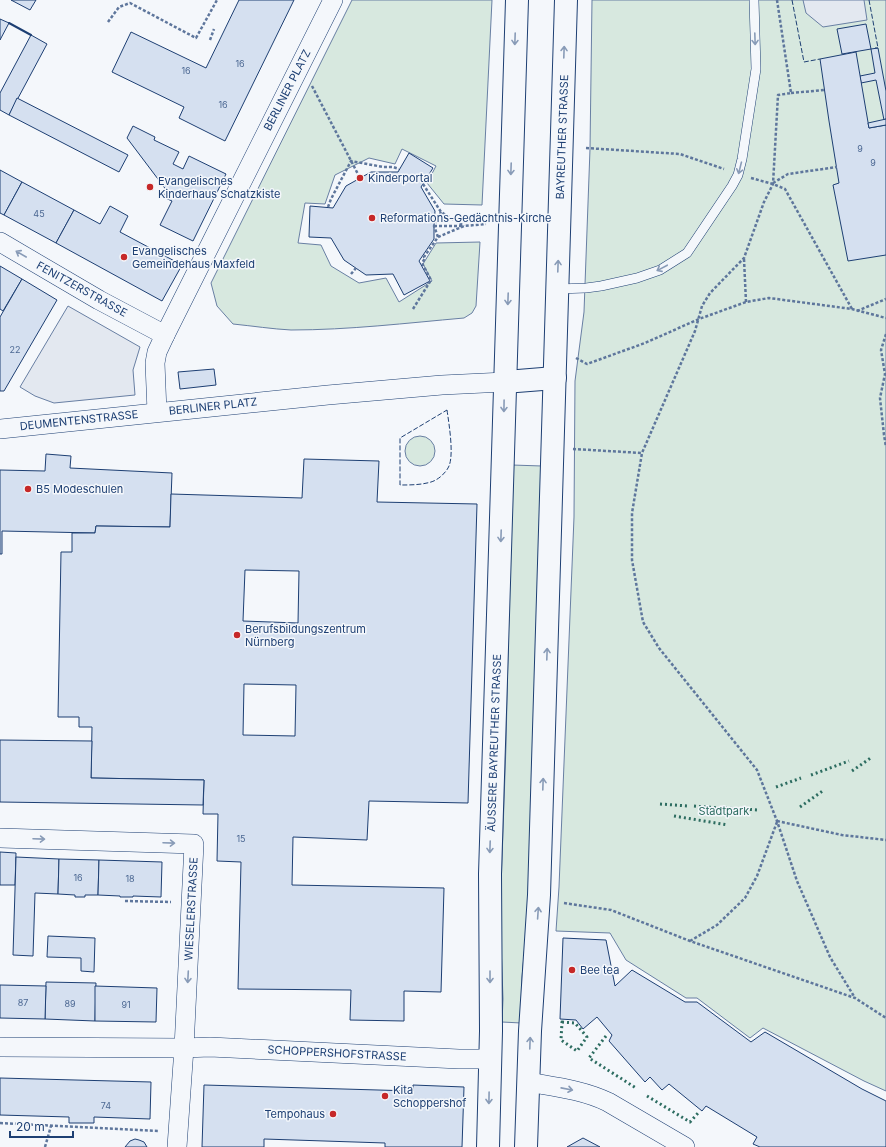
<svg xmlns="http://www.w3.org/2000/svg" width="886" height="1147" font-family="Inter,sans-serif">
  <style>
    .green { fill: #d7e8df; stroke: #687fa3 }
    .parking { fill: #e3e8f0; stroke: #687fa3 }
    .building { fill: #d5e0f0; stroke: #1d3f73; fill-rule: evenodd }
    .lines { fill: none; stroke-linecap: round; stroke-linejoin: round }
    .service-casing { stroke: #1d3f73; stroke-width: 10 }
    .minor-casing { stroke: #1d3f73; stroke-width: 20 }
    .secondary-casing { stroke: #1d3f73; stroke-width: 24 }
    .path { stroke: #5e769c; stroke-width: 2.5; stroke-dasharray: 3 2; stroke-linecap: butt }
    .service { stroke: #f4f7fb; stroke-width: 9 }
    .minor { stroke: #f4f7fb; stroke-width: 19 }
    .secondary { stroke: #f4f7fb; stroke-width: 22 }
    .hedge { stroke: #2c6c60; stroke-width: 3; stroke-dasharray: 2 3; stroke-linecap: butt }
    .fence { stroke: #1d3f73; stroke-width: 1; stroke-dasharray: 5 2; stroke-linecap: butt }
    .wall { stroke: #1d3f73; stroke-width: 2 }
    .oneway { stroke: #889bb7 }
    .poi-dot { fill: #c62828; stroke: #f4f7fb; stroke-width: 1.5 }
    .labels { text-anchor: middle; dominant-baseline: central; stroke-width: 3; stroke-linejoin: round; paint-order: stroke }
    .number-label { font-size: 9px; fill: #4b6792 }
    .street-label { font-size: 11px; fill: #1d3f73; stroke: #f4f7fb }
    .poi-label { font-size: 11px; fill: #1d3f73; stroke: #f4f7fb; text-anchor: start }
    .park-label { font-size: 11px; fill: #2c6c60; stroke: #f4f7fb }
  </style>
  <rect width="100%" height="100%" fill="#f4f7fb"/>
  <!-- green -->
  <g class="green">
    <path d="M352,0H492L482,205L444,204L427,183L436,166L402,149L395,164L369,158L335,175L325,204L305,203L298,243L321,245L331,266L359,283L386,278L399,302L432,281L423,264L436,243L480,242L476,306L472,313L464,318C407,323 349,330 291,330C272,329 253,326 233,324L217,306L211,283Z"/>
    <polygon points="592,0 886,0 886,1091 864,1081 763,1028 750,1038 697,998 686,998 626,960 610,933 556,931 559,887 574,517 575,381 584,312 590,149"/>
    <circle cx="420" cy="451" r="15"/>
    <polygon points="512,465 542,466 529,903 522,977 521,1023 502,1022 503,999 500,917 506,745"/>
  </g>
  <!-- parking -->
  <g class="parking">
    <polygon points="803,0 864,0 867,20 823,27 806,13"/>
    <polygon points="68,306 140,347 133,370 135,395 54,403 35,396 20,387"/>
  </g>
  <!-- building -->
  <g class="building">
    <polygon points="11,0 36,0 30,10"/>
    <polygon points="239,0 294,0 225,141 179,118 184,107 112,72 131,32 206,68"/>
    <polygon points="0,19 9,23 0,40"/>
    <polygon points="866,24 871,49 842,54 837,29"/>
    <polygon points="31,35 47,44 9,115 0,110 0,93"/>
    <polygon points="878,48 886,91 886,119 884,120 876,80 861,83 860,76 875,73 871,49"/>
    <polygon points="856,52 869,128 886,125 886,255 848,261 833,185 839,183 829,121 820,59"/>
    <polygon points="17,98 128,155 119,172 9,115"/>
    <polygon points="886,119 886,125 869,128 868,123"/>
    <polygon points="133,126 155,137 154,140 179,152 173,164 183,169 189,156 226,174 193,241 160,225 172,201 163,197 167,191 127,138"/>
    <polygon points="409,153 433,168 421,187 435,211 434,226 434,239 419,261 430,281 404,295 393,274 366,275 344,260 331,238 309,237 310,206 333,208 346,186 371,172 398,172"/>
    <polygon points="0,170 22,182 4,215 0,213"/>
    <polygon points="22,182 74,210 56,243 4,215"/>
    <polygon points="110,206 128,216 120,232 182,265 162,301 56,243 74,210 100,224"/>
    <polygon points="0,266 22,279 3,311 0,309"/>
    <polygon points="22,279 57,300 4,391 0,391 0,317"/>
    <polygon points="214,369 216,385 180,389 178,372"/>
    <polygon points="46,454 71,456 70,468 172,473 170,527 96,526 95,533 2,531 2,554 0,554 0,470 45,471"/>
    <path d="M304,459L379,461L377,502L477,504L468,803L369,801L367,840L293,837L292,885L444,888L441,992L404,991V1021L350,1020L351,990L238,989L241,862L217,861L218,814H203L204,780L91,778L92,727H79V717H58L61,552H72V533H95L96,526L170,527L171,494L302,498ZM245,570L299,571L298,623L243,621ZM244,684L296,685L295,736L243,735Z"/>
    <polygon points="0,740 92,741 91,778 204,780 203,805 0,802"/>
    <polygon points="0,852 16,853 15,885 0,885"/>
    <polygon points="16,857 59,859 58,894 35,893 33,956 13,955"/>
    <polygon points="59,859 99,860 98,895 85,895 85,897 75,897 75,895 58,894"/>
    <polygon points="99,860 162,862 161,897 133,896 133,897 120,897 120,896 98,895"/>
    <polygon points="48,936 95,938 94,972 81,971 81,958 47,957"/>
    <polygon points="563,938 606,940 615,986 632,970 685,1002 697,1002 751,1042 765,1032 862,1089 886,1101 886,1147 760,1147 753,1144 757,1137 706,1106 702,1111 669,1084 662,1090 650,1077 645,1082 609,1041 612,1035 597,1017 583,1029 576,1020 560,1019"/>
    <polygon points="46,982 96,983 95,1021 45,1019"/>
    <polygon points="0,985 46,986 45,1019 0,1018"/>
    <polygon points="95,986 157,988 156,1022 95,1021"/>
    <polygon points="0,1078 151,1082 150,1119 94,1117 94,1123 69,1123 69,1117 0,1115"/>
    <polygon points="204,1085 413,1091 413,1085 464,1087 462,1147 385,1147 385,1143 264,1139 264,1147 202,1147"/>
    <polygon points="583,1138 600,1147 567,1147"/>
    <polygon points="135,1139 139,1140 144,1142 147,1147 125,1147 130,1141"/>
  </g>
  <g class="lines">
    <!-- service casing -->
    <g class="service-casing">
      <polyline id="service" points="558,289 586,288 601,286 637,278 660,270 687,253 732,186 738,175 742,159 756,69 754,0"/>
    </g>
    <!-- minor casing -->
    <g class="minor-casing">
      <g id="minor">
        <polyline points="0,242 99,300 165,335"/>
        <polyline points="157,412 155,363 157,352 165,335 333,0"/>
        <polyline points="0,429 328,395 442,385 505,382"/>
        <polyline points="0,838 194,844 184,1048 177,1147"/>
        <polyline points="0,1047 184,1048 210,1047 459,1059 490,1059"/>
        <path d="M528,1082C556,1087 583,1090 608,1102L685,1147"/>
      </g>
    </g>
    <!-- secondary casing -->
    <g class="secondary-casing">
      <g id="secondary">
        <polyline points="505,382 555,378"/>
        <polyline points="488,1147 491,1031 490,874 517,0"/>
        <polyline points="526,1147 530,1031 539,895 566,0"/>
      </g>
    </g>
    <!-- path -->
    <g class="path">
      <polyline points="777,0 791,93 778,95 773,184 764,202 744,258 710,293 702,306 695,331 642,453 632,513 632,560 643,622 659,648 757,770 777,821 797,881 830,957 855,998"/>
      <polyline points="108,22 119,7 130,3 196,38 217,0"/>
      <polyline points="210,40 214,29"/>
      <polyline points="312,86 360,178"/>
      <polyline points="791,93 825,90"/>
      <polyline points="586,148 680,154 724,169"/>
      <polyline points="751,178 773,184 785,189 852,309"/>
      <polyline points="773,183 788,174 837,167"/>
      <polyline points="423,184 441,212 464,226"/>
      <polyline points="328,207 331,199 351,161 383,167 393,167 399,169"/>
      <polyline points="434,226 462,226"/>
      <polyline points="438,237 434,226 441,212"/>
      <polyline points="744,259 746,302"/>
      <polyline points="351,274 356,268"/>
      <polyline points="413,309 431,280 422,263 425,258 424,257 438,237 464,226 486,224"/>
      <polyline points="857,311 886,299"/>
      <polyline points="886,334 881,350 885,374 880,398 884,435 886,447"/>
      <polyline points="576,358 587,364 645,343 699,319 746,302 769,298 852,309 886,318"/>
      <polyline points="573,449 642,453"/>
      <polyline points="777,821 842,835 886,840"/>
      <polyline points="125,901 171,902"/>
      <polyline points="564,903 611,910 690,941 855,998 886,1018"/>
      <polyline points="690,941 717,925 745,898 757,876 777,822"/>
      <polyline points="0,1123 159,1131"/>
      <polyline points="45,1147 51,1126"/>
    </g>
    <!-- service -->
    <use href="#service" class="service"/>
    <!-- minor -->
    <use href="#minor" class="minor"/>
    <!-- secondary -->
    <use href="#secondary" class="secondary"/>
    <!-- hedge -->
    <g class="hedge">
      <polyline points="852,771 872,757"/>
      <polyline points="811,775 849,761"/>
      <polyline points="776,787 801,778"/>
      <polyline points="660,804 688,806"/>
      <polyline points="694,806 719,808"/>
      <polyline points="800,807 824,790"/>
      <polyline points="725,808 759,810"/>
      <polyline points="674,816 728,825"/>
      <polygon points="562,1022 575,1023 587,1037 577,1051 561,1040"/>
      <polyline points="606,1036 589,1058 636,1088"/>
      <polyline points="647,1096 690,1122 699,1112"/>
    </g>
    <!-- fence -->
    <g class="fence">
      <polyline points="792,0 804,62 820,59"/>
      <polyline points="869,0 878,48 875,48"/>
      <path d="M447,410C449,424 454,454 449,466C446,473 438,480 431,482C421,485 410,485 400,485V438Z"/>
    </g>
    <!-- wall -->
    <polyline class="wall" points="9,23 31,35"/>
  </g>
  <!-- one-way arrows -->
  <defs><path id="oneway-shaft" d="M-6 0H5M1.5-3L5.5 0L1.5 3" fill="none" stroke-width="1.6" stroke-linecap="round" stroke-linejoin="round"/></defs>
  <g class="oneway">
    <use href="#oneway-shaft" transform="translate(515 39) rotate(92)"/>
    <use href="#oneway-shaft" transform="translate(755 39) rotate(88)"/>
    <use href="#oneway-shaft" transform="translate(564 52) rotate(-88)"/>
    <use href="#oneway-shaft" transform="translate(740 168) rotate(104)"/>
    <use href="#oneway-shaft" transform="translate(511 169) rotate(92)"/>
    <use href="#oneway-shaft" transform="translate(21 254) rotate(-150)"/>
    <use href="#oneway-shaft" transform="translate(558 266) rotate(-88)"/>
    <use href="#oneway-shaft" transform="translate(662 268) rotate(152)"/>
    <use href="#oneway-shaft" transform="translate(508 299) rotate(92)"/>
    <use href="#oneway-shaft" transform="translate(504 406) rotate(91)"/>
    <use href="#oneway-shaft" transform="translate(501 536) rotate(92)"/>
    <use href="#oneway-shaft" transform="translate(547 654) rotate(-88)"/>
    <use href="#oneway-shaft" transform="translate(543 784) rotate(-88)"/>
    <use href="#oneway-shaft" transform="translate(39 839) rotate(2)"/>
    <use href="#oneway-shaft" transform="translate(169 843) rotate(2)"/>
    <use href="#oneway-shaft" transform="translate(490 847) rotate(92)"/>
    <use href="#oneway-shaft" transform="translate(538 913) rotate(-86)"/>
    <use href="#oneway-shaft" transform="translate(188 977) rotate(93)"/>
    <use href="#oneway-shaft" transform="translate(490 977) rotate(90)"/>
    <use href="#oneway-shaft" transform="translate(530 1043) rotate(-88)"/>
    <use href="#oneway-shaft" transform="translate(567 1089) rotate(11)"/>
    <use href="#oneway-shaft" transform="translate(489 1098) rotate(91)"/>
  </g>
  <!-- markers -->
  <g class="poi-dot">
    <circle cx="360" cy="178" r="4"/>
    <circle cx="150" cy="187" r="4"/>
    <circle cx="372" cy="218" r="4"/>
    <circle cx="124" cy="257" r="4"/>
    <circle cx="28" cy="489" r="4"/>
    <circle cx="237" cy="635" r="4"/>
    <circle cx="572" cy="970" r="4"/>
    <circle cx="385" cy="1096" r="4"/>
    <circle cx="333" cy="1114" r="4"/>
  </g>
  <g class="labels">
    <!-- number labels -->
    <g class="number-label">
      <text x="240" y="63">16</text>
      <text x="186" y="70">16</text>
      <text x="223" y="104">16</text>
      <text x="860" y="148">9</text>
      <text x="873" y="162">9</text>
      <text x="39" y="213">45</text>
      <text x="15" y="349">22</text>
      <text x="241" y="838">15</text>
      <text x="78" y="877">16</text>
      <text x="130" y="878">18</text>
      <text x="23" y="1002">87</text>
      <text x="70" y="1003">89</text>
      <text x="126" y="1004">91</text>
      <text x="106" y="1105">74</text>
    </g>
    <!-- street labels -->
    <g class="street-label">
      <text transform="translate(287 90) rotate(-63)">BERLINER PLATZ</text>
      <text transform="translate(562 137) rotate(-88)">BAYREUTHER STRASSE</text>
      <text transform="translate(82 289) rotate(29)">FENITZERSTRASSE</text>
      <text transform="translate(213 406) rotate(-6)">BERLINER PLATZ</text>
      <text transform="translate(79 420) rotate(-6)">DEUMENTENSTRASSE</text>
      <text transform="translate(494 743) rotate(-88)">ÄUSSERE BAYREUTHER STRASSE</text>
      <text transform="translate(191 909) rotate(-87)">WIESELERSTRASSE</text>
      <text transform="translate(337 1053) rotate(3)">SCHOPPERSHOFSTRASSE</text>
    </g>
    <!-- poi labels -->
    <g class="poi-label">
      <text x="368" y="178">Kinderportal</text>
      <text x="158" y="181">Evangelisches<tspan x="158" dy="13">Kinderhaus Schatzkiste</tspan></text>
      <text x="380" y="218">Reformations-Gedächtnis-Kirche</text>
      <text x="132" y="251">Evangelisches<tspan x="132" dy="13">Gemeindehaus Maxfeld</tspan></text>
      <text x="36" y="489">B5 Modeschulen</text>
      <text x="245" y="629">Berufsbildungszentrum<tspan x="245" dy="13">Nürnberg</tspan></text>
      <text x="580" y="970">Bee tea</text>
      <text x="393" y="1090">Kita<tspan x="393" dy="13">Schoppershof</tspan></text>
      <text x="325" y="1114" text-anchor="end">Tempohaus</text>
    </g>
    <!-- park labels -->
    <g class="park-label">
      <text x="724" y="811">Stadtpark</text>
    </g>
  </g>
  <!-- scale -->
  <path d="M10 1131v6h63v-6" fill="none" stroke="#1d3f73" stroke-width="2"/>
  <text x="16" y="1131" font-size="12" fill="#1d3f73" stroke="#f4f7fb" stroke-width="3" paint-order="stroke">20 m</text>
</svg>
